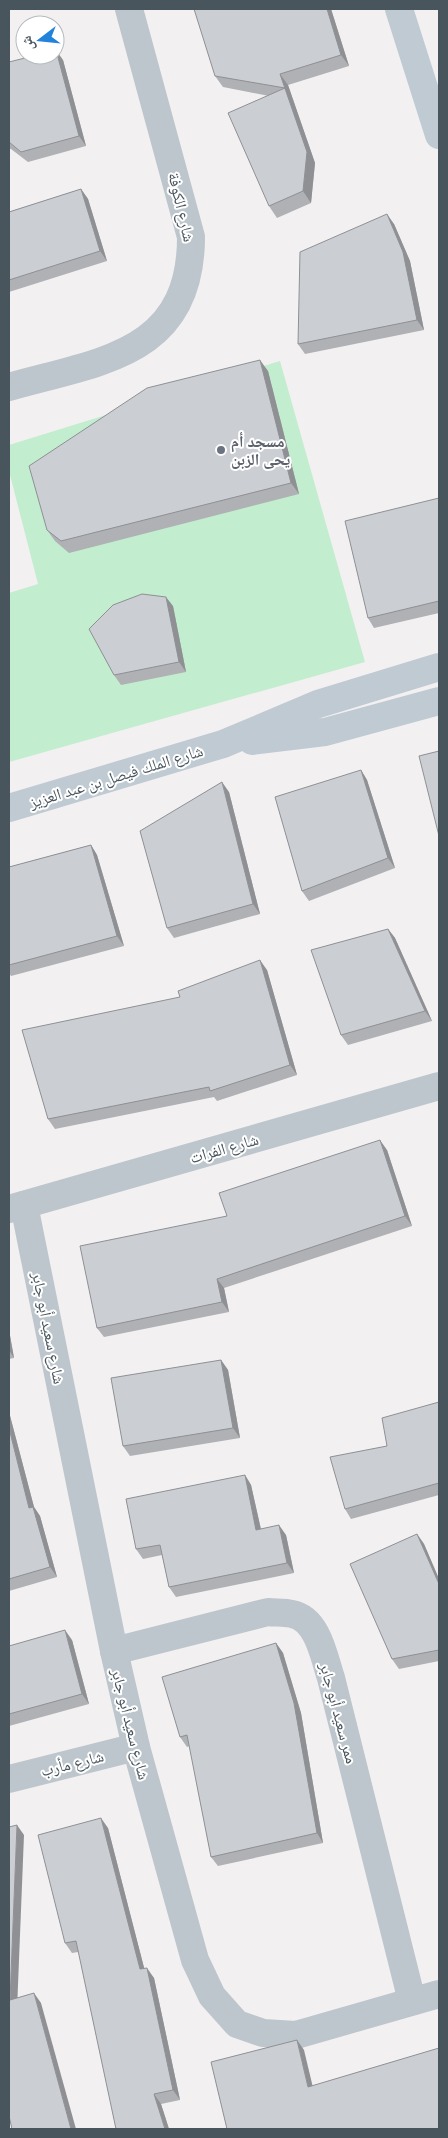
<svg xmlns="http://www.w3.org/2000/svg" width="448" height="2138" font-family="'Golos Text','Noto Naskh Arabic',sans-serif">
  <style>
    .green { fill: #c2edcf }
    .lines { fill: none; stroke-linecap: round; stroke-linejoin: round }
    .street { stroke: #bdc6cc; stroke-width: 28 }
    .secondary { stroke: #bfcad3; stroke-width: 28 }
    .wall { fill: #afb1b5 }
    .shaded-wall { fill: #8e9094 }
    .building { fill: #cbced3; stroke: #8e9094 }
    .worship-dot { fill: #6b7280; stroke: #fff; stroke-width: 2 }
    .labels { text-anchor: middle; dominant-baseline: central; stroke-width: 4; stroke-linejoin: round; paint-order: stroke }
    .street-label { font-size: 16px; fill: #49555d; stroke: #fff }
    .worship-label { font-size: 16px; font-weight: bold; fill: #5b616d; stroke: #fff; text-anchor: start }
  </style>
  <rect width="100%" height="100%" fill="#f3f0f1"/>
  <!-- green -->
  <polygon class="green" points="280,361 365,662 9,762 9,593 38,584 9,471 9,445"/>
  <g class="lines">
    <!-- street -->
    <g class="street">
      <path d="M9,387C100,361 191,355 191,237L129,9"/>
      <polyline points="24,1205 114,1651 136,1747 195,1960 212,1996 237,2024 263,2033 296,2035 439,1994"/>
      <polyline points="9,1209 439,1086"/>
      <path d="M114,1651L268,1612C276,1613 284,1612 292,1614C318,1619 324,1657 331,1678L412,2001"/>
      <polyline points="9,1779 136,1747"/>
    </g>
    <!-- secondary -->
    <g class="secondary">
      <polyline points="399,9 439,135"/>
      <polyline points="252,741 325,732 439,701"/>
      <polyline points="9,808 223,744 318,704 439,667"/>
    </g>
  </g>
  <!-- wall -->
  <g class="wall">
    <polygon points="331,9 349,66 288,85 315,163 311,203 277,218 269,206 269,96 223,87 215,76"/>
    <polygon points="63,60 86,146 28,162 11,149 9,149 9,62"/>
    <polygon points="81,189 88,199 107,261 9,292 9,212"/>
    <polygon points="394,224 410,261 424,330 305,354 298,344"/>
    <polygon points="268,371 299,494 69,553 55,541 47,530"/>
    <polygon points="439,498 439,613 374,628 368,618"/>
    <polygon points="173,606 186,672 121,685 114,675"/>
    <polygon points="361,770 367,780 395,868 309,901 302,891"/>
    <polygon points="229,792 260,914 174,938 167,928"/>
    <polygon points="91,845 97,855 124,946 11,976 9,973 9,867"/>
    <polygon points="388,929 395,938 432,1021 348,1045 341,1035"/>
    <polygon points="267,970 297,1075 217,1101 214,1097 55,1129 48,1119 180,997"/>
    <polygon points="387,1150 412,1226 224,1288 229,1312 104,1337 97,1328 227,1216"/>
    <polygon points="9,1330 14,1358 9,1359"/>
    <polygon points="221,1360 228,1370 240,1438 130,1456 123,1446"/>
    <polygon points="439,1402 439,1495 351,1519 345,1509 387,1446"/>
    <polygon points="9,1412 34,1507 40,1516 57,1577 9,1591"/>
    <polygon points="245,1475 251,1485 261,1529 286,1535 294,1573 176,1597 169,1587 162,1555 143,1559 136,1549"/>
    <polygon points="417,1534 424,1544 439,1579 439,1661 399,1669 392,1659"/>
    <polygon points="72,1640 89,1704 9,1726 9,1646"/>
    <polygon points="276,1643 283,1653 301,1713 323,1843 218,1866 211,1857 190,1746 187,1747 180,1737"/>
    <polygon points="108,1828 144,1968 154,1978 180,2100 161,2104 169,2129 78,1952 72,1953 65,1943"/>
  </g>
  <!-- shaded-wall -->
  <g class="shaded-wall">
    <polygon points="327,9 331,9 349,66 341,55"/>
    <polygon points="56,50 63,60 86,146 79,136"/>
    <polygon points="280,74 288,85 315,163 311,203 303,191 307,152"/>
    <polygon points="81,189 88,199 107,261 100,251"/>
    <polygon points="387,214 394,224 410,261 424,330 417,320"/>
    <polygon points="260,360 268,371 299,494 291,483"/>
    <polygon points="166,597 173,606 186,672 179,662"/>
    <polygon points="361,770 367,780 395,868 388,858"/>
    <polygon points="222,782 229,792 260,914 253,904"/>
    <polygon points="91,845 97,855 124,946 117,936"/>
    <polygon points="388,929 395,938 432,1021 425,1011"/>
    <polygon points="260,960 267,970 297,1075 290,1065"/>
    <polygon points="380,1140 387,1150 412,1226 405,1216"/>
    <polygon points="217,1279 224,1288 229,1312 222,1302"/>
    <polygon points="9,1330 14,1358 9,1350"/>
    <polygon points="221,1360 228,1370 240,1438 233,1428"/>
    <polygon points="9,1412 34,1507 40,1516 57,1577 50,1567 29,1508 9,1428"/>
    <polygon points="245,1475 251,1485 263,1539 256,1530"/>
    <polygon points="279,1525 286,1535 294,1573 287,1563"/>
    <polygon points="417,1534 424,1544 439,1579 439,1584"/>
    <polygon points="65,1630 72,1640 89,1704 82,1694"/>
    <polygon points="276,1643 283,1653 301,1713 323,1843 317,1833"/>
    <polygon points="101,1818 108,1828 147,1979 140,1969"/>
    <polygon points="17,1825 24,1835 17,2010 10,2000"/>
    <polygon points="147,1968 154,1978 180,2100 173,2090"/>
    <polygon points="34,1993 41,2003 76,2129 71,2129"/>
    <polygon points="297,2040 304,2050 315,2096 308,2087"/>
    <polygon points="154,2094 161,2104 169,2129 165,2129"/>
  </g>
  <!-- building -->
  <g class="building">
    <polygon points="194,9 327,9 341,55 280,74 307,152 303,191 269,206 228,113 285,88 215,76"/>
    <polygon points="55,50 56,50 79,136 21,152 9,142 9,62 37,55 55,55"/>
    <polygon points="81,189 100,251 9,280 9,212"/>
    <polygon points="387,214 403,252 417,320 298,344 300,252"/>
    <polygon points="260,360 291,483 61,541 47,530 29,466 147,388"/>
    <polygon points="439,498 439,601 368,618 345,521"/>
    <polygon points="142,594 166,597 179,662 114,675 89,629 113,605"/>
    <polygon points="439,751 439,836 419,756"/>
    <polygon points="361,770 388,858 302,891 275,797"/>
    <polygon points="222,782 253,904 167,928 140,831"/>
    <polygon points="91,845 117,936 9,965 9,867"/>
    <polygon points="388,929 425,1011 341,1035 311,950"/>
    <polygon points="260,960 290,1065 210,1091 209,1087 48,1119 22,1030 180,997 178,991"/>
    <polygon points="380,1140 405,1216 217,1279 222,1302 97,1328 80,1246 227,1216 219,1193"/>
    <polygon points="221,1360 233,1428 123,1446 111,1378"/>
    <polygon points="439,1402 439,1483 345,1509 330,1457 387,1446 382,1418"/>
    <polygon points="9,1428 29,1508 33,1507 50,1567 9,1579"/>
    <polygon points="245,1475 256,1530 279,1525 287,1563 169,1587 160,1545 136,1549 126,1499"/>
    <polygon points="417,1534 439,1584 439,1650 392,1659 350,1564"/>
    <polygon points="65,1630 82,1694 9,1714 9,1646"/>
    <polygon points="276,1643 294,1703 317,1833 211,1857 187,1735 180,1737 162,1677"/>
    <polygon points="101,1818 140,1969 147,1968 173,2090 154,2094 165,2129 116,2129 76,1941 65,1943 38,1835"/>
    <polygon points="17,1825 10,2000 34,1993 71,2129 12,2129 9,2116 9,1827"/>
    <polygon points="297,2040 308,2087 439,2048 439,2129 227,2129 211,2062"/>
  </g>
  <!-- markers -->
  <circle class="worship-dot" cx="221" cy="450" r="5"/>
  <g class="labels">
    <!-- street labels -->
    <g class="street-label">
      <text transform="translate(182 207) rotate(77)">شارع الكوفة</text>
      <text transform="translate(116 776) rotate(-17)">شارع الملك فيصل بن عبد العزيز</text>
      <text transform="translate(224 1148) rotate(-16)">شارع الفرات</text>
      <text transform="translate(49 1328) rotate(79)">شارع سعيد أبو جابر</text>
      <text transform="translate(339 1713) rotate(75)">ممر سعيد أبو جابر</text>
      <text transform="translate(131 1724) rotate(76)">شارع سعيد أبو جابر</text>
      <text transform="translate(72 1763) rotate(-14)">شارع مأرب</text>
    </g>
    <!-- worship labels -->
    <g class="worship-label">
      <text x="231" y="441">مسجد أم<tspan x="231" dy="18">يحى الزبن</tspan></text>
    </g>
  </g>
  <!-- border -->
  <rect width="448" height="2138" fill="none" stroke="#49555d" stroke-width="20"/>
  <!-- north arrow -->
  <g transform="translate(40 40) rotate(254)"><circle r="24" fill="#ffffff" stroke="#b6bbbe"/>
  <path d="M0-4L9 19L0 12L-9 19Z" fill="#2383da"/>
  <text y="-8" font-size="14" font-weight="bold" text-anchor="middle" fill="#49555d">ش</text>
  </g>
</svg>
